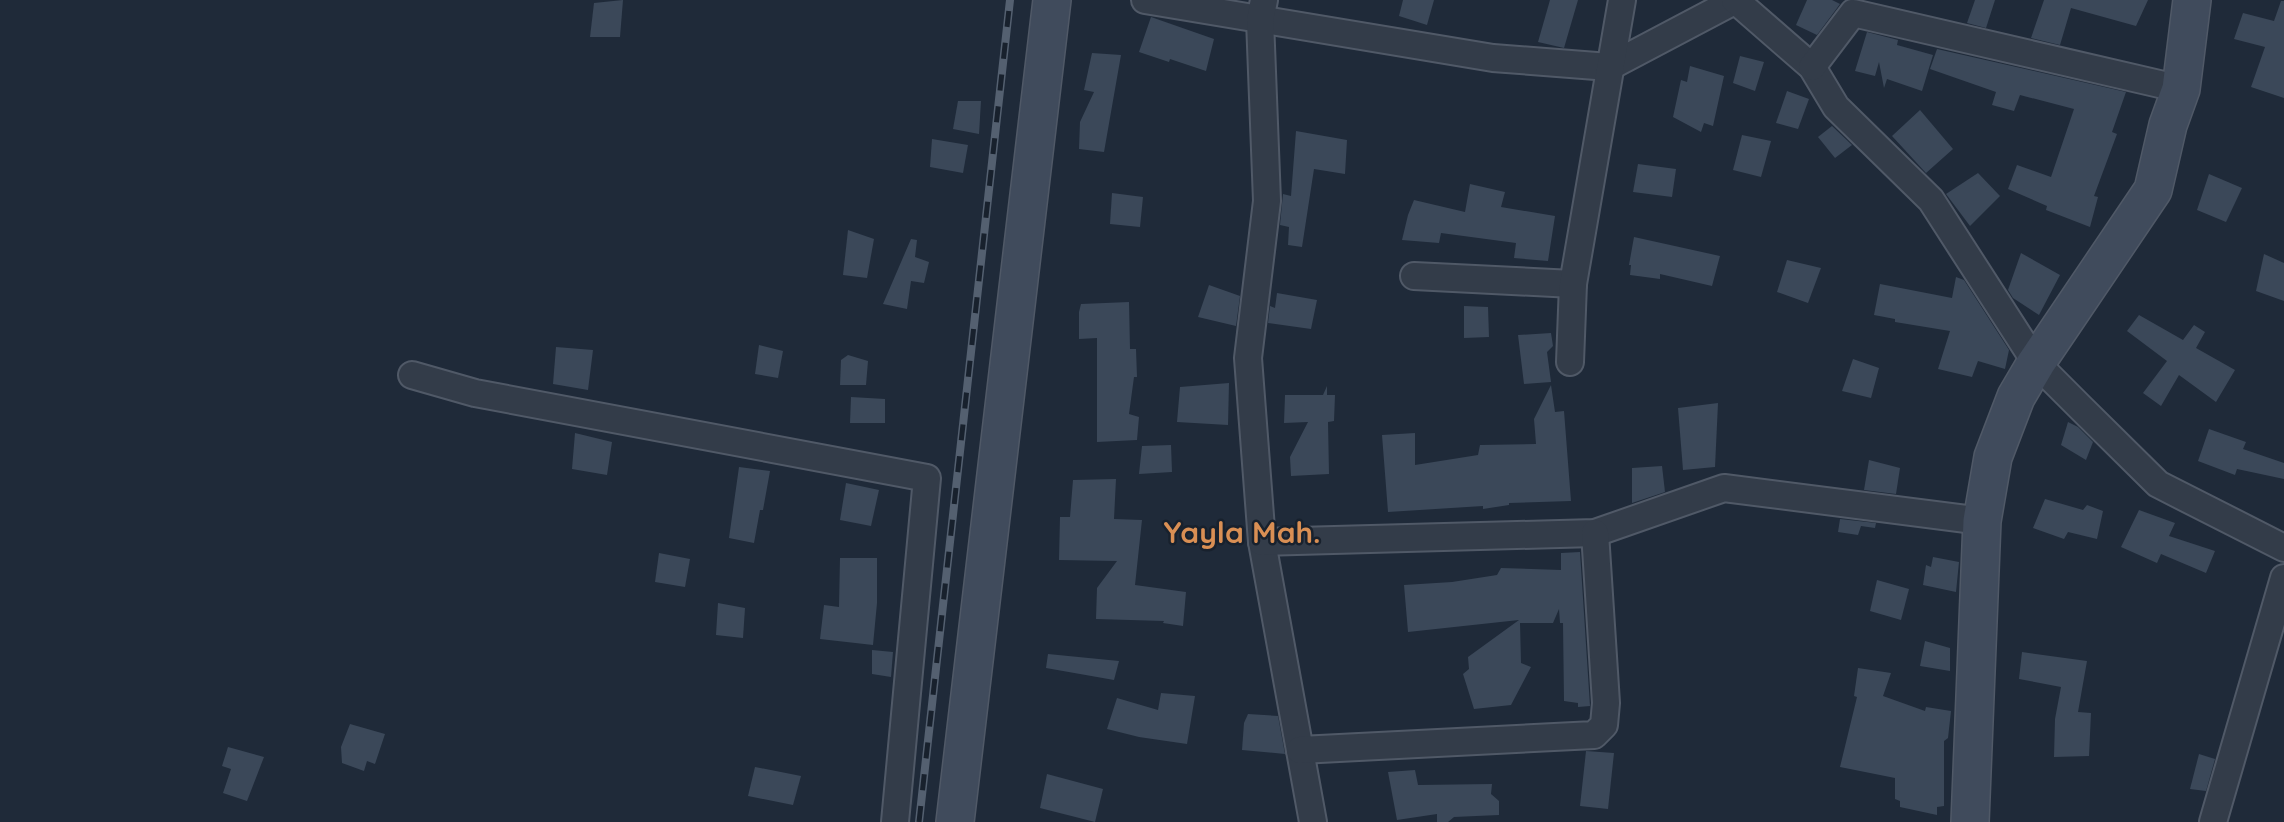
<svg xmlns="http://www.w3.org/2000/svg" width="2284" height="822" font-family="Quicksand,sans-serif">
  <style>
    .building { fill: #3b4859 }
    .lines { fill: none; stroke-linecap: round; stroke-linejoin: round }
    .street-casing { stroke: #505967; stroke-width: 30 }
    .secondary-casing { stroke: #505967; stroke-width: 40 }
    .street { stroke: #333c49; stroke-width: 26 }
    .secondary { stroke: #404b5c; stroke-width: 37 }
    .rail-casing { stroke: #546070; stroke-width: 8 }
    .rail { stroke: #18212d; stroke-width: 5; stroke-dasharray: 16; stroke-linecap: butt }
    .labels { text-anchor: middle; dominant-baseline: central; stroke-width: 5; stroke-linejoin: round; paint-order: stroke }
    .district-label { font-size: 30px; font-weight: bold; fill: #d98f54; stroke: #18212d }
  </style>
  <rect width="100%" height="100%" fill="#1f2a39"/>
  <!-- building -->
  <g class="building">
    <polygon points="623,0 620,37 590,37 594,3"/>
    <polygon points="1403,0 1434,0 1427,25 1399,16"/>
    <polygon points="1550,0 1578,0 1564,48 1538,42"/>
    <polygon points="1807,0 1832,0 1840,4 1817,35 1796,25"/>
    <polygon points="1975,0 1995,0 1986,28 1967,23"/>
    <polygon points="2044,0 2148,0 2136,26 2071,8 2060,45 2031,38"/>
    <polygon points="2281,1 2284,1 2284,98 2251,87 2265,47 2234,39 2243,13 2274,21"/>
    <polygon points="1151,17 1214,39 1206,71 1170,59 1169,62 1139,52"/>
    <polygon points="1867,32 1898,40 1897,45 1933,55 1922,91 1887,79 1884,88 1879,62 1875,76 1855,71"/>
    <polygon points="1937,49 2126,92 2112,132 2117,134 2094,196 2098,197 2090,227 2046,210 2047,206 2008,189 2017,165 2051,177 2074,109 2020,95 2014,111 1992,105 1996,92 1930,69"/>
    <polygon points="1092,53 1121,55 1104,152 1079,149 1080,122 1094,92 1084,90"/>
    <polygon points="1740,56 1764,62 1755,91 1733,83"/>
    <polygon points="1690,66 1724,76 1713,126 1704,123 1701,132 1673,117 1681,80 1687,82"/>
    <polygon points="1787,91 1809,99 1798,129 1776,123"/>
    <polygon points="958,101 981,101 979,134 953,129"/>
    <polygon points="1920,110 1953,149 1926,173 1892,136"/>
    <polygon points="1832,126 1852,145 1835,158 1818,137"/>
    <polygon points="1296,131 1347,140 1345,174 1314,169 1302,247 1288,245 1289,227 1280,225 1283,194 1291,196"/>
    <polygon points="1742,135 1771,141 1761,177 1733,170"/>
    <polygon points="932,139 968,145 963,173 930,167"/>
    <polygon points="1638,164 1676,169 1672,197 1633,192"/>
    <polygon points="1978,173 2000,196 1970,226 1946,194"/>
    <polygon points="2209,174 2242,188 2226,222 2197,210"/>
    <polygon points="1470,184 1505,192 1501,207 1555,216 1548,261 1514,258 1516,243 1441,233 1439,243 1402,240 1408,215 1414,200 1465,212"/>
    <polygon points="1112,193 1143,197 1140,227 1110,224"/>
    <polygon points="848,230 874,239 867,278 843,275"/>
    <polygon points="1634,237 1720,256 1712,286 1660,274 1660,279 1630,275 1631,265 1629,265"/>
    <polygon points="911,239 917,240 915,257 929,262 924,283 911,281 907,309 883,304"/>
    <polygon points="2021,253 2060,275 2039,315 2013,298 2008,290"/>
    <polygon points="2264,254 2284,263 2284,301 2256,291"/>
    <polygon points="1787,260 1821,268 1808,303 1777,292"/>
    <polygon points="1956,277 1964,280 2009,350 2005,369 1978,361 1972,377 1938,369 1950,331 1895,322 1895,319 1874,315 1880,284 1952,298"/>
    <polygon points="1209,285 1240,296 1236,326 1198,317"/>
    <polygon points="1277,293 1317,300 1311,329 1268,323 1270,306 1275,308"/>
    <polygon points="1129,302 1130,349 1136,349 1137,377 1134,377 1129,414 1139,417 1137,440 1097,442 1097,338 1079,339 1079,312 1081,304"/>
    <polygon points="1464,306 1488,307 1489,337 1464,338"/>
    <polygon points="2139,315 2183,340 2194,325 2205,332 2196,348 2235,370 2216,402 2179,375 2161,406 2143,393 2167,361 2127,331"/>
    <polygon points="1551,333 1553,346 1547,352 1551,382 1524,384 1518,335"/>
    <polygon points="759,345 783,351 778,378 755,374"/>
    <polygon points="556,347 593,350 588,390 553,384"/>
    <polygon points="848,355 868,361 866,385 840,385 841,360"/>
    <polygon points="1853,359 1879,368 1871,398 1842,391"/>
    <polygon points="1229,383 1228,425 1177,422 1180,387"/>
    <polygon points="1551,385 1555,412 1564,411 1571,501 1509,503 1509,505 1483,509 1483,506 1388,512 1382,435 1415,433 1415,465 1478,455 1480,445 1536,444 1534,419"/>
    <polygon points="1327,386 1327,395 1335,395 1334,421 1328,422 1329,474 1291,476 1290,457 1308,422 1284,423 1285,395 1323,395"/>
    <polygon points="851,397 885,399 885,423 850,423"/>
    <polygon points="1718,403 1715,467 1683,470 1678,408"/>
    <polygon points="2068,422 2078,427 2093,442 2086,460 2061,445"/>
    <polygon points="2209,429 2246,442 2243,449 2284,463 2284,479 2237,469 2235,475 2198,461"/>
    <polygon points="575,433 612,442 607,475 572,469"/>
    <polygon points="1171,445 1172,472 1139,474 1142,446"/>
    <polygon points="1869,460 1900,468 1896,494 1864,490"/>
    <polygon points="1662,466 1665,492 1632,503 1632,468"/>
    <polygon points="739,467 770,471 763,510 760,510 754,543 729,538"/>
    <polygon points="1116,479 1114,519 1142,520 1135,585 1186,592 1183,626 1163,623 1164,621 1096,619 1097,588 1117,561 1059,560 1060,517 1070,517 1073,480"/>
    <polygon points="846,483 879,490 871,526 840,520"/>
    <polygon points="2045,499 2083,510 2087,505 2103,511 2097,539 2068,532 2064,539 2033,528"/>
    <polygon points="2139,510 2175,523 2169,536 2215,551 2206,573 2161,554 2157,563 2121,547"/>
    <polygon points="1840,519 1876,523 1875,528 1861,526 1858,535 1838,532"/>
    <polygon points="1580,552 1590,706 1578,707 1578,703 1564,701 1563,623 1560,623 1559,609 1553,623 1520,623 1521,663 1531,667 1511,705 1474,709 1463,674 1469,669 1468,657 1519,620 1408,632 1404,585 1452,582 1497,575 1501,568 1561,570 1561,553"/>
    <polygon points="659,553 690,559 685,587 655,582"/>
    <polygon points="1933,557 1959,562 1956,592 1923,585 1926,565 1931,567"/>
    <polygon points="840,558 877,558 877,603 873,645 820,639 824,605 839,607"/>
    <polygon points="1877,580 1909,589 1901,620 1870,611"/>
    <polygon points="718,603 745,608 743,638 716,635"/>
    <polygon points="1925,641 1950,648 1950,671 1920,666"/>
    <polygon points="872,650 893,652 891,677 872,674"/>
    <polygon points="2022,652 2087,661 2078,712 2091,713 2089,756 2054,757 2055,719 2061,687 2019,679"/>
    <polygon points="1048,654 1119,661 1114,680 1046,668"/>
    <polygon points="1858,668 1891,673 1883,696 1925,711 1926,707 1951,711 1948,738 1944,741 1944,806 1937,807 1937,815 1900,807 1900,801 1895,799 1895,778 1840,767 1857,697 1854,696"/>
    <polygon points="1161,693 1195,696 1187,744 1139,737 1107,729 1117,698 1158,710"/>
    <polygon points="1248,714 1278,716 1285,754 1242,750 1244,723"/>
    <polygon points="350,724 385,734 375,764 367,761 364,771 342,763 341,747"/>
    <polygon points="228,747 264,757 247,801 223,793 231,769 222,766"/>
    <polygon points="1586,751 1614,753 1608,809 1580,806"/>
    <polygon points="2199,754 2215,759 2206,791 2190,789"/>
    <polygon points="755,767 801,776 793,805 748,796"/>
    <polygon points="1415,770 1418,785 1492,784 1491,794 1499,801 1499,815 1454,817 1448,822 1437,822 1437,814 1397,820 1388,772"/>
    <polygon points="1047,774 1103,789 1095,822 1040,808"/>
  </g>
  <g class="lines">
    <!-- street casing -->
    <g class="street-casing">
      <g id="street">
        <polyline points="1145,0 1493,58 1609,67 1736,0"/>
        <polyline points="1264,0 1260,20 1267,201 1248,358 1262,542 1313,822"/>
        <polyline points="1735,0 1812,67 1836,107 1931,200 2036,363 2079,406 2158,484 2284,548"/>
        <polyline points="1812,67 1853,13 2181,89"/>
        <polyline points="1414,276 1573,284"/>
        <polyline points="1570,362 1573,284 1622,0"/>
        <polyline points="412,375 475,393 927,478 895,822"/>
        <polyline points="1262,542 1595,533 1724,488 1982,521"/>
        <polyline points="1300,750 1594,735 1604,725 1606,703 1595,533"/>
        <polyline points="2213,822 2284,578"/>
      </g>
    </g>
    <!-- secondary casing -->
    <g class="secondary-casing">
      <g id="secondary">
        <polyline points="955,822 1052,0"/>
        <polyline points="1970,822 1982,521 1993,457 2016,397 2036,363 2153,190 2168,125 2181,89 2192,0"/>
      </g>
    </g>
    <!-- street -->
    <use href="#street" class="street"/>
    <!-- secondary -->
    <use href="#secondary" class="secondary"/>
    <!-- rail casing -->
    <g class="rail-casing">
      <polyline id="rail" points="919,822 1010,0"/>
    </g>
    <!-- rail -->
    <use href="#rail" class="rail"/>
  </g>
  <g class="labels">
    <!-- district labels -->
    <g class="district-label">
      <text x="1242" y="532">Yayla Mah.</text>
    </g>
  </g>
</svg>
